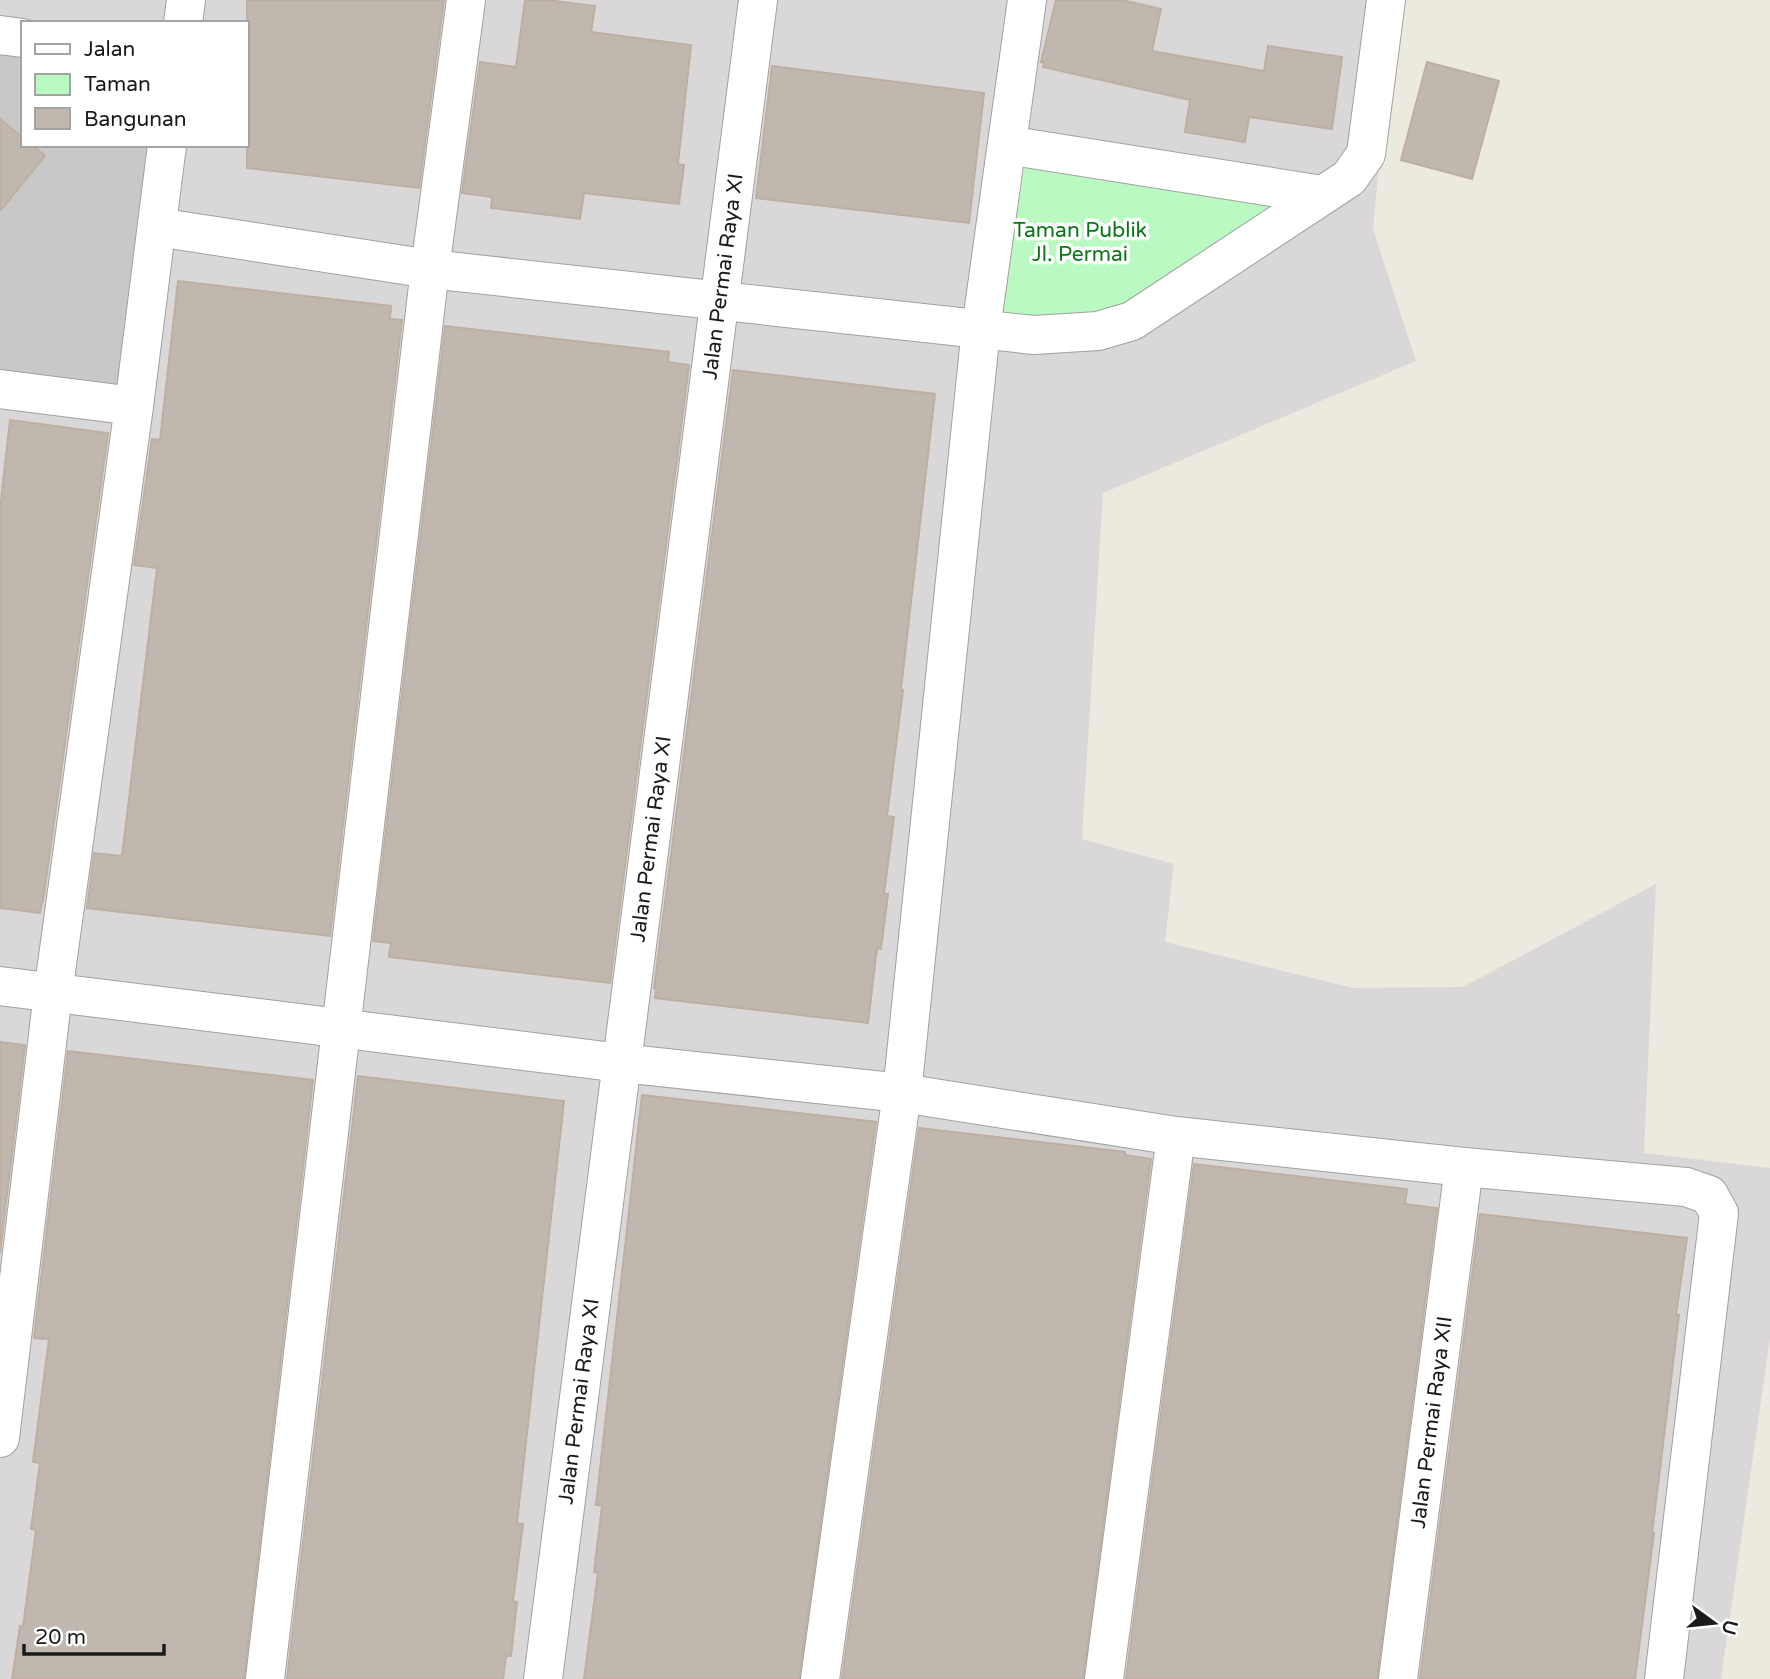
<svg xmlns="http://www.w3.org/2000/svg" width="1770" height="1679" font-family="'Varela Round',sans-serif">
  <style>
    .residential { fill: #d9d7d7; fill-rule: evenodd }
    .religious { fill: #c8c8c8 }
    .park { fill: #baf9c1 }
    .building { fill: #c0b8af; stroke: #beafa2; stroke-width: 2 }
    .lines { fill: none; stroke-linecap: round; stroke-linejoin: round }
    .street-casing { stroke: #a1a1a1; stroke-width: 40 }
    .street { stroke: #fff; stroke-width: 38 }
    .labels { text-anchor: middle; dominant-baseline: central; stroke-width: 7; stroke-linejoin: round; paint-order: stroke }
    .park-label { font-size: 21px; fill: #0a7717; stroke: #fff }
    .street-label { font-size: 21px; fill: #1a1a1a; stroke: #fff }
  </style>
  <rect width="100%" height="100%" fill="#ece9df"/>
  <!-- residential -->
  <path class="residential" d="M0,0H1394L1373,229L1416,361L1103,493L1082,839L1174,864L1165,942L1353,988L1463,987L1656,884L1644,1153L1770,1168V1338L1721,1679H0ZM23,23H247V145H23Z"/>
  <!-- religious -->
  <polygon class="religious" points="0,35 23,38 23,145 167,145 134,406 0,389"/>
  <!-- park -->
  <polygon class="park" points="1007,145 1322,195 1132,321 981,329"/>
  <!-- building -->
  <g class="building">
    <polygon points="247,0 444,0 419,188 247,168"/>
    <polygon points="525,0 547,0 595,6 591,32 691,45 678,164 684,165 679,204 584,193 580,219 491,208 492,197 462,193 480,62 516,67"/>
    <polygon points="1056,0 1122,0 1161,9 1152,51 1264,71 1268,46 1342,57 1332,129 1249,117 1245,142 1185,132 1190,100 1043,67 1044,63 1041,62"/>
    <polygon points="1427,62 1499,81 1472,179 1401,160"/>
    <polygon points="772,66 984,93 969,223 756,198"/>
    <polygon points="0,119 23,138 23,145 32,145 45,156 0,211"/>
    <polygon points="178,281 391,306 390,319 402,320 330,936 87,908 94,853 122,856 157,568 134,565 152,439 160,440"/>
    <polygon points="445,326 669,352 668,362 689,365 610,983 389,957 391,943 373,941"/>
    <polygon points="733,370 935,394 901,689 903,690 887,816 894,817 884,894 888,894 881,949 877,948 868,1023 655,998 656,988 654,988"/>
    <polygon points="10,420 108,433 43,902 42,902 40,913 0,908 0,510"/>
    <polygon points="0,1042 25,1045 0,1253"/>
    <polygon points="68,1051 313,1080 244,1679 12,1679 20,1626 23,1627 36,1530 31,1529 40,1463 33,1462 49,1339 34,1338"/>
    <polygon points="358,1076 564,1101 517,1523 523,1524 513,1601 517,1602 511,1656 506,1656 503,1679 287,1679"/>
    <polygon points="642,1095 876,1122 799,1679 584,1679 598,1573 594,1572 602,1506 596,1505"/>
    <polygon points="919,1128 1125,1152 1125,1155 1151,1159 1083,1679 842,1679"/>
    <polygon points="1194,1164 1407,1189 1405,1204 1437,1208 1377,1679 1126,1679"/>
    <polygon points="1480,1214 1687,1238 1676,1315 1679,1315 1660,1469 1652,1533 1654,1533 1635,1679 1420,1679"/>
  </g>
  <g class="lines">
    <!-- street casing -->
    <g class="street-casing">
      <g id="street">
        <polyline points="183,23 186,0"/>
        <polyline points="0,35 23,38"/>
        <polyline points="1007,145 1322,195"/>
        <polyline points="157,227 430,269 1034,335 1098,331 1132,321 1349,178 1366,154 1386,0"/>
        <polyline points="0,389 134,406"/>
        <polyline points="0,986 621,1063 902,1093 1176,1136 1464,1167 1686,1187 1709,1195 1719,1213 1664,1679"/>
        <polyline points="0,1438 53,993 134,406 167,145"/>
        <polyline points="265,1679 430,269 466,0"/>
        <path id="s1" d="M543,1679L758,0"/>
        <polyline points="820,1679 902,1093 981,329 1027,0"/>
        <polyline points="1104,1679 1176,1136"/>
        <path id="s2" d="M1398,1679L1464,1167"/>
      </g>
    </g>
    <!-- street -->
    <use href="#street" class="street"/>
  </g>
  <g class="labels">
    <!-- park labels -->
    <g class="park-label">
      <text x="1080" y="230">Taman Publik<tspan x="1080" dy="24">Jl. Permai</tspan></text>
    </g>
    <!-- street labels -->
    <g class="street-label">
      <text stroke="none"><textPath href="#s1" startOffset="1414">Jalan Permai Raya XI</textPath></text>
      <text stroke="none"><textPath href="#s1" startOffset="847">Jalan Permai Raya XI</textPath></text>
      <text stroke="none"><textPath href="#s1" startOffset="280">Jalan Permai Raya XI</textPath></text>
      <text stroke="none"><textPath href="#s2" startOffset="259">Jalan Permai Raya XII</textPath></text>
    </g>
  </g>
  <!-- legend -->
  <rect x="21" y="21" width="228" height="126" fill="#ffffff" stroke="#a3a3a3" stroke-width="2"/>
  <rect x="35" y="44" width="35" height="10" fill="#ffffff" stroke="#a3a3a3" stroke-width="2"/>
  <text x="84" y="56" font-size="21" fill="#1a1a1a">Jalan</text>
  <rect x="35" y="74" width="35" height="21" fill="#baf9c1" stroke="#a3a3a3" stroke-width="2"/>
  <text x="84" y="91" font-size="21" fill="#1a1a1a">Taman</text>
  <rect x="35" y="108" width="35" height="21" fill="#c0b8af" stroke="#a3a3a3" stroke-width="2"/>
  <text x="84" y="126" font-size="21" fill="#1a1a1a">Bangunan</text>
  <!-- north arrow -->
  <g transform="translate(1714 1623) rotate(105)" stroke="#ffffff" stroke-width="5" paint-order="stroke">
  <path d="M0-5L12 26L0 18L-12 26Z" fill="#1a1a1a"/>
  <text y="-10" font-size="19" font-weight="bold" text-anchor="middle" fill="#1a1a1a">U</text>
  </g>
  <!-- scale -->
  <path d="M24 1644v10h140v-10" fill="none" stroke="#1a1a1a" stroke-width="3.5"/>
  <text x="35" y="1644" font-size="21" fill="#1a1a1a" stroke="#ffffff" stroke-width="5" paint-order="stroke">20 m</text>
</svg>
